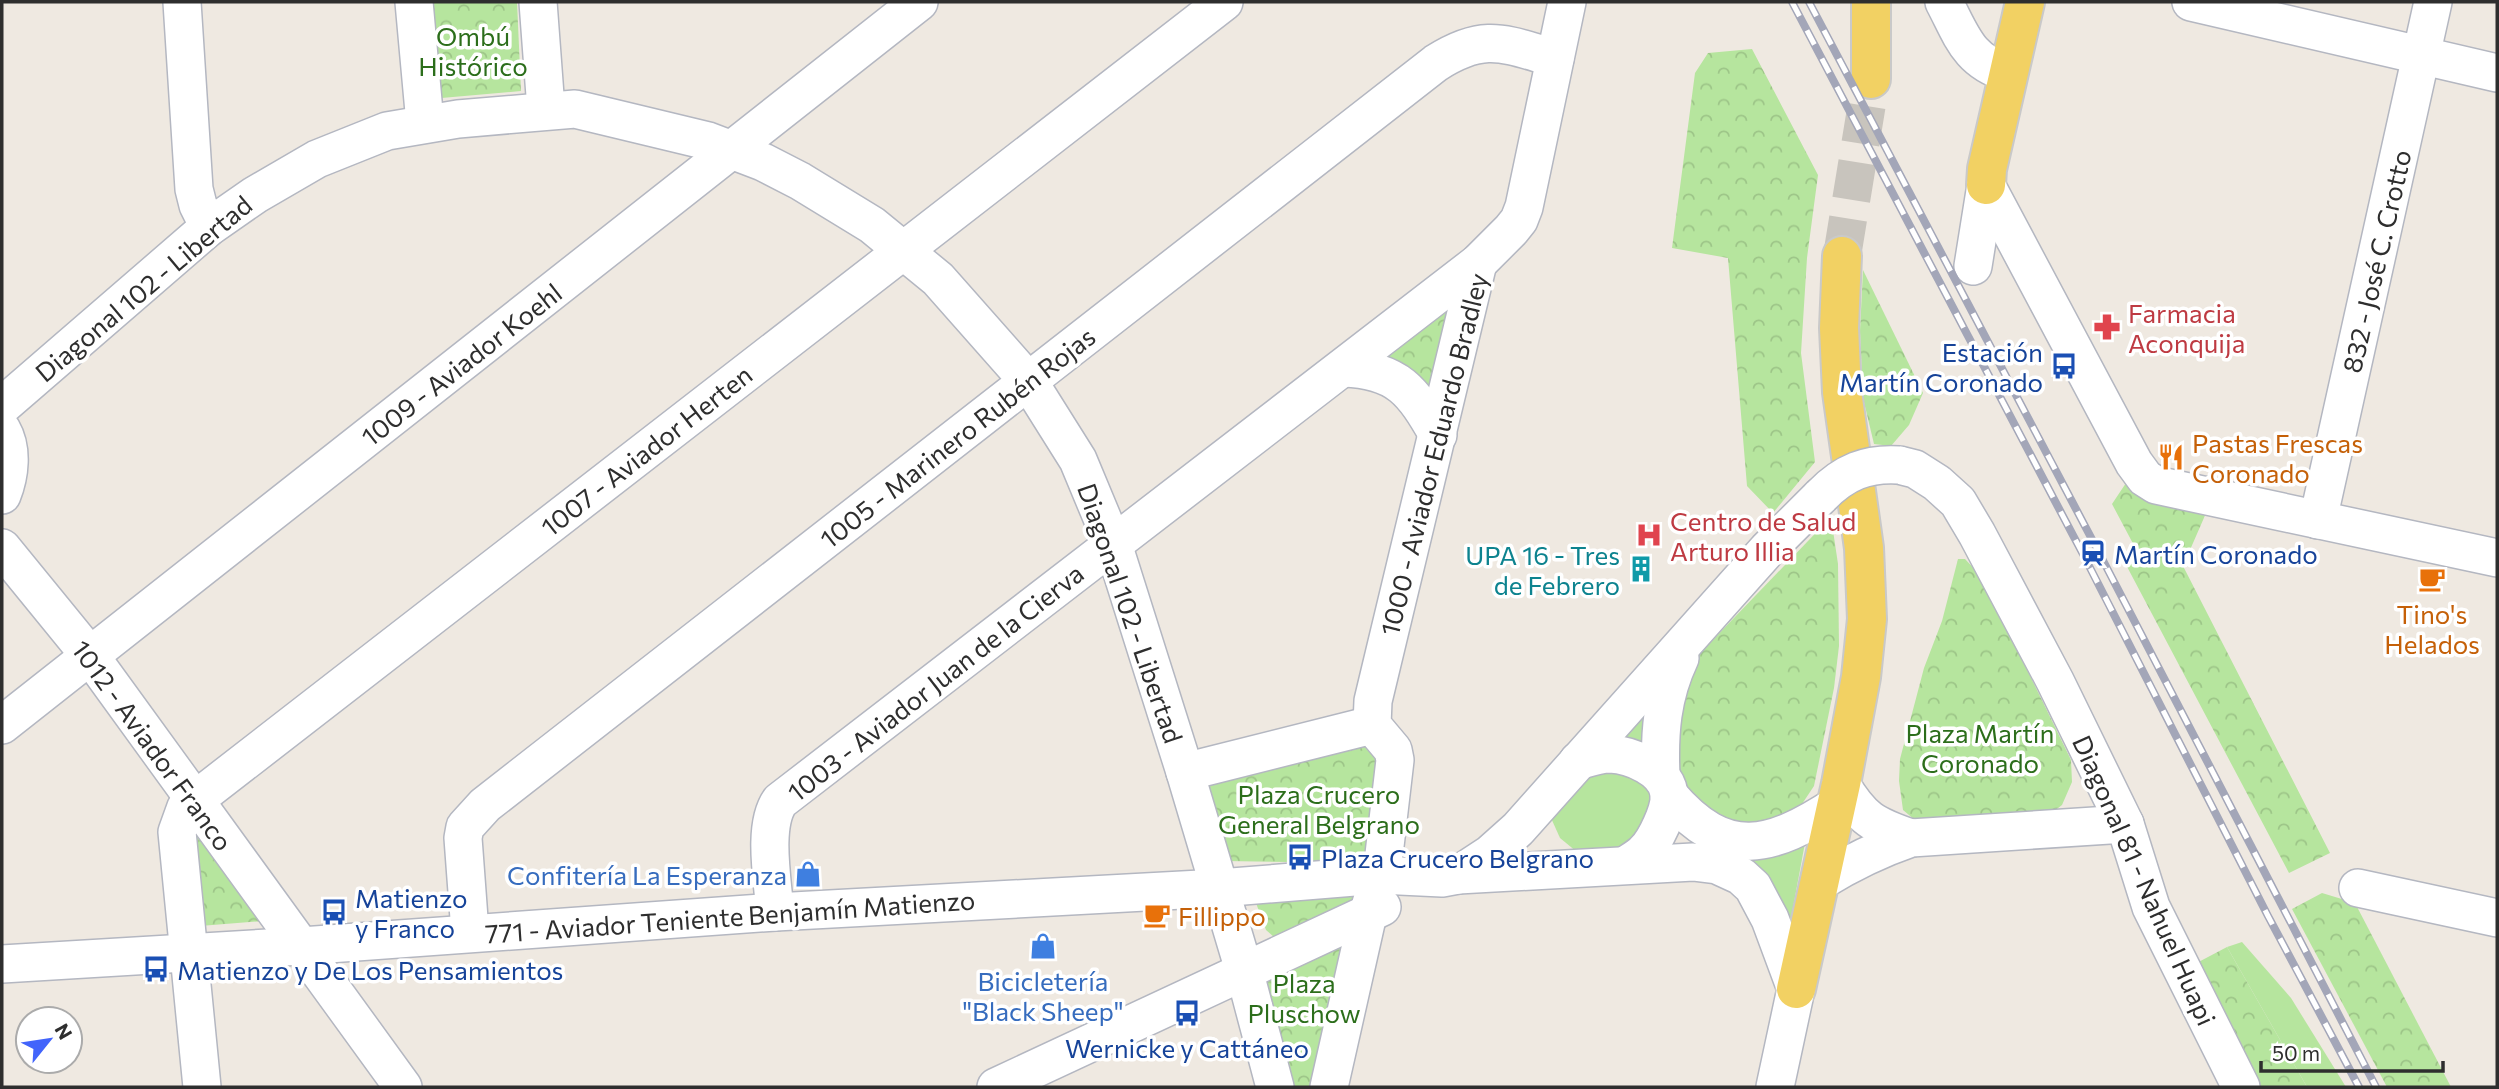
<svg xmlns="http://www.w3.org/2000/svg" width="2499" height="1089" font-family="Commissioner,sans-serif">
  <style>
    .grass { fill: #b6e59e }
    .forest { fill: url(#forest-crowns) }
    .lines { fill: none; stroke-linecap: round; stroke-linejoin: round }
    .major-tunnel { stroke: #c8c4bd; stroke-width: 38; stroke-dasharray: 38 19; stroke-linecap: butt }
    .minor-casing { stroke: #b4b7c1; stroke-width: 40 }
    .major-casing { stroke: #c9c9c9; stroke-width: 42 }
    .minor { stroke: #fff; stroke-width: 37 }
    .major { stroke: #f2d163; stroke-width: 38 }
    .rail-casing { stroke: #a3a6b8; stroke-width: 8 }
    .rail { stroke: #fff; stroke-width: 5; stroke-dasharray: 16; stroke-linecap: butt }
    .minor-bridge-casing { stroke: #b4b7c1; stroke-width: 40; stroke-linecap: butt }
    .minor-bridge { stroke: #fff; stroke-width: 37 }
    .labels { text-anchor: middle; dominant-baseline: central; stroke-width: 7; stroke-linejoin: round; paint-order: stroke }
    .park-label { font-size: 26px; fill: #2c6e1b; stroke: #fff }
    .street-label { font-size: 26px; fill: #2e2e2e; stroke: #fff }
    .health-label { font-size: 26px; fill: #be3a42; stroke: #fff; text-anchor: start }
    .transit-label { font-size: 26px; fill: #164399; stroke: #fff; text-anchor: start }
    .food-label { font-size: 26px; fill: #c56008; stroke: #fff; text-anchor: start }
    .culture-label { font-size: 26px; fill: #0d838f; stroke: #fff; text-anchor: end }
    .shop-label { font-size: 26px; fill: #366cbe; stroke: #fff; text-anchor: end }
  </style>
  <defs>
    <pattern id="forest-crowns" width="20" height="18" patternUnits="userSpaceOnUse" patternTransform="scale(1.75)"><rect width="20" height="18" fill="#b6e59e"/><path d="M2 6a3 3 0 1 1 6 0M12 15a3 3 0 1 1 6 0" fill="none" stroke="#9dc588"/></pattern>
  </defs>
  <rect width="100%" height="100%" fill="#efe9e1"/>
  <!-- grass -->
  <g class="grass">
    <polygon points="1652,694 1650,754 1608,742"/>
    <polygon points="1617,771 1642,779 1650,795 1652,811 1640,833 1620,848 1577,852 1560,838 1551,818 1586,773"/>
    <polygon points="1805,843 1787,940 1736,858"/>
    <polygon points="2242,942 2291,998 2346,1087 2307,1087 2227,947"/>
  </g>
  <!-- forest -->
  <g class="forest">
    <polygon points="424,2 517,2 521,91 430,99"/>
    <polygon points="1752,49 1818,175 1807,258 1801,353 1815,462 1773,513 1747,486 1728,258 1672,248 1695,73 1708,53"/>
    <polygon points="1863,270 1923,393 1909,425 1891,446 1874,444 1863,398 1860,331"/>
    <polygon points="1464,286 1433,398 1380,354"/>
    <polygon points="2134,471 2210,504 2183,566 2330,853 2289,873 2124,561 2138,553 2112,504"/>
    <polygon points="1831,517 1838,564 1839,646 1834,688 1814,786 1794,816 1776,826 1709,819 1670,771 1682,672"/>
    <polygon points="1958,559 1965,559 1982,577 2071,760 2072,782 2062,805 2044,819 1921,825 1903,810 1899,781 1900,759 1924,668 1942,621"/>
    <polygon points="1358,740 1377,760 1373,855 1363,863 1225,861 1197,784"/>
    <polygon points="194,819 263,921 200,926"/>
    <polygon points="1351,886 1357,902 1275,938 1266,930 1256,903"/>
    <polygon points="2322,893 2355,903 2451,1087 2387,1087 2292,909"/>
    <polygon points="1340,944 1347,948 1322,1087 1288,1087 1263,973"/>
    <polygon points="2227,947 2307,1087 2251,1087 2189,967"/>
  </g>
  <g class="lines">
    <!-- major-tunnel -->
    <polyline class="major-tunnel" points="1842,256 1871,79"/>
    <!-- minor casing -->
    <g class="minor-casing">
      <g id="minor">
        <polyline points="182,2 194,189 198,205 209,227"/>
        <polyline points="414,2 425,123"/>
        <polyline points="538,2 546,109"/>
        <path d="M1944,2C1962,36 1968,61 2008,73"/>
        <polyline points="2191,2 2497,73"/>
        <polyline points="1986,185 2134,463 2145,478 2156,485 2497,558"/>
        <polyline points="1973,266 1986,185"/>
        <path d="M1344,368C1398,370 1413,391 1438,435"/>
        <polyline points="2,406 209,227 255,195 317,159 387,131 458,119 575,109 708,141 763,162 800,181 872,225 938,279 1029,382 1078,460 1113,544 1185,772 1244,970 1275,1087"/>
        <path d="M2,430C13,449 10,475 2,495"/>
        <polyline points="1899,465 1915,469 1937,483 1958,502 1977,534 2055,681 2125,824 2151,907 2241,1087"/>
        <polyline points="2318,520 2433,2"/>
        <polyline points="2,548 91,657 403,1087"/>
        <polyline points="2,725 919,2"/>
        <path d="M1578,761C1588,758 1599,754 1610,754C1632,755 1665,769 1669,793C1671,809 1655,842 1644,852C1639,857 1632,861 1626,865"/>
        <polyline points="1185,772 1372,725"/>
        <path d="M1661,776C1659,733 1662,696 1680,658"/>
        <path d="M1841,784C1862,819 1873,825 1911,838"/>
        <path d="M1669,795C1726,862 1771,848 1837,805"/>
        <polyline points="1458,875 1490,854 1518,829 1767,550 1821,496"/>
        <path d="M1821,881C1850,863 1879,849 1911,838L2125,824"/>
        <polyline points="2358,888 2497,918"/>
        <path d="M775,912C773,882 762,826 780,801L1478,263L1511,230L1519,220L1524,207L1567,2"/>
        <path d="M470,932L463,838L465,827L485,805L1436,63C1485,32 1504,44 1555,58"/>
        <polyline points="2,964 301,946 775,912 1219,888 1379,875 1442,878 1458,875 1693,862 1717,865 1741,876 1753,887 1770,919 1796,989 1775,1087"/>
        <polyline points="202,1087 177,832 186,807 1224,2"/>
        <polyline points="996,1087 1382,907"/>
        <polyline points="1329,1087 1368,914 1383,863 1395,760 1393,750 1372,725 1373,701 1478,263"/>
      </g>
    </g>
    <!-- major casing -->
    <g class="major-casing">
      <g id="major">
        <polyline points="1871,79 1871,2"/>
        <polyline points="1986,185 1987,169 2025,2"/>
        <polyline points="1796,989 1841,784 1861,677 1867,619 1864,548 1842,392 1839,328 1842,256"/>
      </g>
    </g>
    <!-- minor -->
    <use href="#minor" class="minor"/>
    <!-- major -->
    <use href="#major" class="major"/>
    <!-- rail casing -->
    <g class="rail-casing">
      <g id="rail">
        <polyline points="1792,2 2085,558 2268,916 2359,1087"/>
        <polyline points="1809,2 2096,547 2376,1087"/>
      </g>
    </g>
    <!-- rail -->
    <use href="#rail" class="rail"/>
    <!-- minor-bridge casing -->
    <g class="minor-bridge-casing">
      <path id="minor-bridge" d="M1821,496C1844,472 1867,463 1899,465"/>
    </g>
    <!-- minor-bridge -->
    <use href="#minor-bridge" class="minor-bridge"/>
  </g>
  <!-- icons -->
  <defs>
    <g id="pharmacy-bare" transform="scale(2.1)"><path d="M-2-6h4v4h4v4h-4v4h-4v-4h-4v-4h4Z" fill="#e0444e" stroke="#fff" stroke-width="2.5" paint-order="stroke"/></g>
    <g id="bus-bare" transform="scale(2.1)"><path d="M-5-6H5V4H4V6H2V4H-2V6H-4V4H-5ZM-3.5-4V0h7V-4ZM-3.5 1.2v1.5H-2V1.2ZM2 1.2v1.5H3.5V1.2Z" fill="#1a4fb4" stroke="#fff" stroke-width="2.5" paint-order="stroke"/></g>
    <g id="restaurant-bare" transform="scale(2.1)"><path d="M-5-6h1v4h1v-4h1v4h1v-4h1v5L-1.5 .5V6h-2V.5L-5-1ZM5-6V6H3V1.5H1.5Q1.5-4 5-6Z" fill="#e8710a" stroke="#fff" stroke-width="2.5" paint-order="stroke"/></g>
    <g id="hospital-bare" transform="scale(2.1)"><path d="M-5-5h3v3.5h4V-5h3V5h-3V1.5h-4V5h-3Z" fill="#e0444e" stroke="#fff" stroke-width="2.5" paint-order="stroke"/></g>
    <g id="station-bare" transform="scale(2.1)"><path d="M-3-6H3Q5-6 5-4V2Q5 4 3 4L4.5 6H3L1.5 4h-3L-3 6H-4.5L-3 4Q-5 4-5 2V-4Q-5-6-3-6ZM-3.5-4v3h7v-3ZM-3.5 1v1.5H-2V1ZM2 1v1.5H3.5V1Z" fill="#1a4fb4" stroke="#fff" stroke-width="2.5" paint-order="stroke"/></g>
    <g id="building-bare" transform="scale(2.1)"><path d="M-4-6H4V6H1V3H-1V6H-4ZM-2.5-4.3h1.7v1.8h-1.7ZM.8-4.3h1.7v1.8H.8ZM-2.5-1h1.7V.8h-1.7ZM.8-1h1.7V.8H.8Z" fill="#0f9aa8" stroke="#fff" stroke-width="2.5" paint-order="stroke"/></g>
    <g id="cafe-bare" transform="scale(2.1)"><path d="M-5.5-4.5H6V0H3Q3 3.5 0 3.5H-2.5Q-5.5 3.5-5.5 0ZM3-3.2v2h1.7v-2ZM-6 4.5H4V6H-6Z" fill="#e8710a" stroke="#fff" stroke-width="2.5" paint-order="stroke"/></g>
    <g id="shop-bare" transform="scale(2.1)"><path d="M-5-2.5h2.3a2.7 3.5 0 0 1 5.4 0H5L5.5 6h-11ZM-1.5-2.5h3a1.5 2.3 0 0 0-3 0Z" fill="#3f7fe0" stroke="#fff" stroke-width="2.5" paint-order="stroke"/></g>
  </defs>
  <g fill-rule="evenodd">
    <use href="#pharmacy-bare" x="2107" y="327"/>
    <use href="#bus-bare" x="2064" y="366"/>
    <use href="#restaurant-bare" x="2171" y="457"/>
    <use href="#hospital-bare" x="1649" y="535"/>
    <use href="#station-bare" x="2093" y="553"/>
    <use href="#building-bare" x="1641" y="569"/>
    <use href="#cafe-bare" x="2432" y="579"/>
    <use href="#bus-bare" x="1300" y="857"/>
    <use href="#shop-bare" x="808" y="874"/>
    <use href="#bus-bare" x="334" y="912"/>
    <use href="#cafe-bare" x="1157" y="915"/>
    <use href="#shop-bare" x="1043" y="946"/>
    <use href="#bus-bare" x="156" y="969"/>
    <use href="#bus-bare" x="1187" y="1013"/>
  </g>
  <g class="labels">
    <!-- park labels -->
    <g class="park-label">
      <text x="473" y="35">Ombú<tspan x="473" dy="30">Histórico</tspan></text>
      <text x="1980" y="732">Plaza Martín<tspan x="1980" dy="30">Coronado</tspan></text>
      <text x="1319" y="793">Plaza Crucero<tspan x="1319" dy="30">General Belgrano</tspan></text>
      <text x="1304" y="982">Plaza<tspan x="1304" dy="30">Pluschow</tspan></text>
    </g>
    <!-- street labels -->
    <g class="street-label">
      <text transform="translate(2376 261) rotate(-77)">832 - José C. Crotto</text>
      <text transform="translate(143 288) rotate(-40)">Diagonal 102 - Libertad</text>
      <text transform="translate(461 364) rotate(-38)">1009 - Aviador Koehl</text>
      <text transform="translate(957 437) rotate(-38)">1005 - Marinero Rubén Rojas</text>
      <text transform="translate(646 450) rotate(-38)">1007 - Aviador Herten</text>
      <text transform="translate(1433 454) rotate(-76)">1000 - Aviador Eduardo Bradley</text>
      <text transform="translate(1131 613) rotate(71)">Diagonal 102 - Libertad</text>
      <text transform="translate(935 682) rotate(-38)">1003 - Aviador Juan de la Cierva</text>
      <text transform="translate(153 745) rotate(54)">1012 - Aviador Franco</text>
      <text transform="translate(2145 880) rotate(66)">Diagonal 81 - Nahuel Huapi</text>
      <text transform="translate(730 916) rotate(-4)">771 - Aviador Teniente Benjamín Matienzo</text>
    </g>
    <!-- health labels -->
    <g class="health-label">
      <text x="2128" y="312">Farmacia<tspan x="2128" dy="30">Aconquija</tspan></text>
      <text x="1670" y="520">Centro de Salud<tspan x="1670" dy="30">Arturo Illia</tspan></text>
    </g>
    <!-- transit labels -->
    <g class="transit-label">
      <text x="2043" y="351" text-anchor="end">Estación<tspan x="2043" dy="30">Martín Coronado</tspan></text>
      <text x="2114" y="553">Martín Coronado</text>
      <text x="1321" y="857">Plaza Crucero Belgrano</text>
      <text x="355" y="897">Matienzo<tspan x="355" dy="30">y Franco</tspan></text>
      <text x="177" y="969">Matienzo y De Los Pensamientos</text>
      <text x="1187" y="1047" text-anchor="middle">Wernicke y Cattáneo</text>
    </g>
    <!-- food labels -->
    <g class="food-label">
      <text x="2192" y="442">Pastas Frescas<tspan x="2192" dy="30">Coronado</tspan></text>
      <text x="2432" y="613" text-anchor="middle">Tino's<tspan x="2432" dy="30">Helados</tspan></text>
      <text x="1178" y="915">Fillippo</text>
    </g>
    <!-- culture labels -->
    <g class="culture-label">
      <text x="1620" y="554">UPA 16 - Tres<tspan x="1620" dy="30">de Febrero</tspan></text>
    </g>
    <!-- shop labels -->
    <g class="shop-label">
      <text x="787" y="874">Confitería La Esperanza</text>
      <text x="1043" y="980" text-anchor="middle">Bicicletería<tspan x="1043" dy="30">"Black Sheep"</tspan></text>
    </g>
  </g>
  <!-- border -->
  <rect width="2499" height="1089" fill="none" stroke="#2e2e2e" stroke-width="7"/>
  <!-- north arrow -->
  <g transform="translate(49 1040) rotate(60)"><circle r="33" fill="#ffffff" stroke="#ababab" stroke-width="2"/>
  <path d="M0-5L12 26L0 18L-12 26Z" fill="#4264fb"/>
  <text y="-10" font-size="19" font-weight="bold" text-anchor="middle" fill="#2e2e2e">N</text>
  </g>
  <!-- scale -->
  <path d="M2261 1061v10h182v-10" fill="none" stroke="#2e2e2e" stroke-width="3.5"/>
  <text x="2272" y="1061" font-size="21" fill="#2e2e2e" stroke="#ffffff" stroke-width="5" paint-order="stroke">50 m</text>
</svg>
